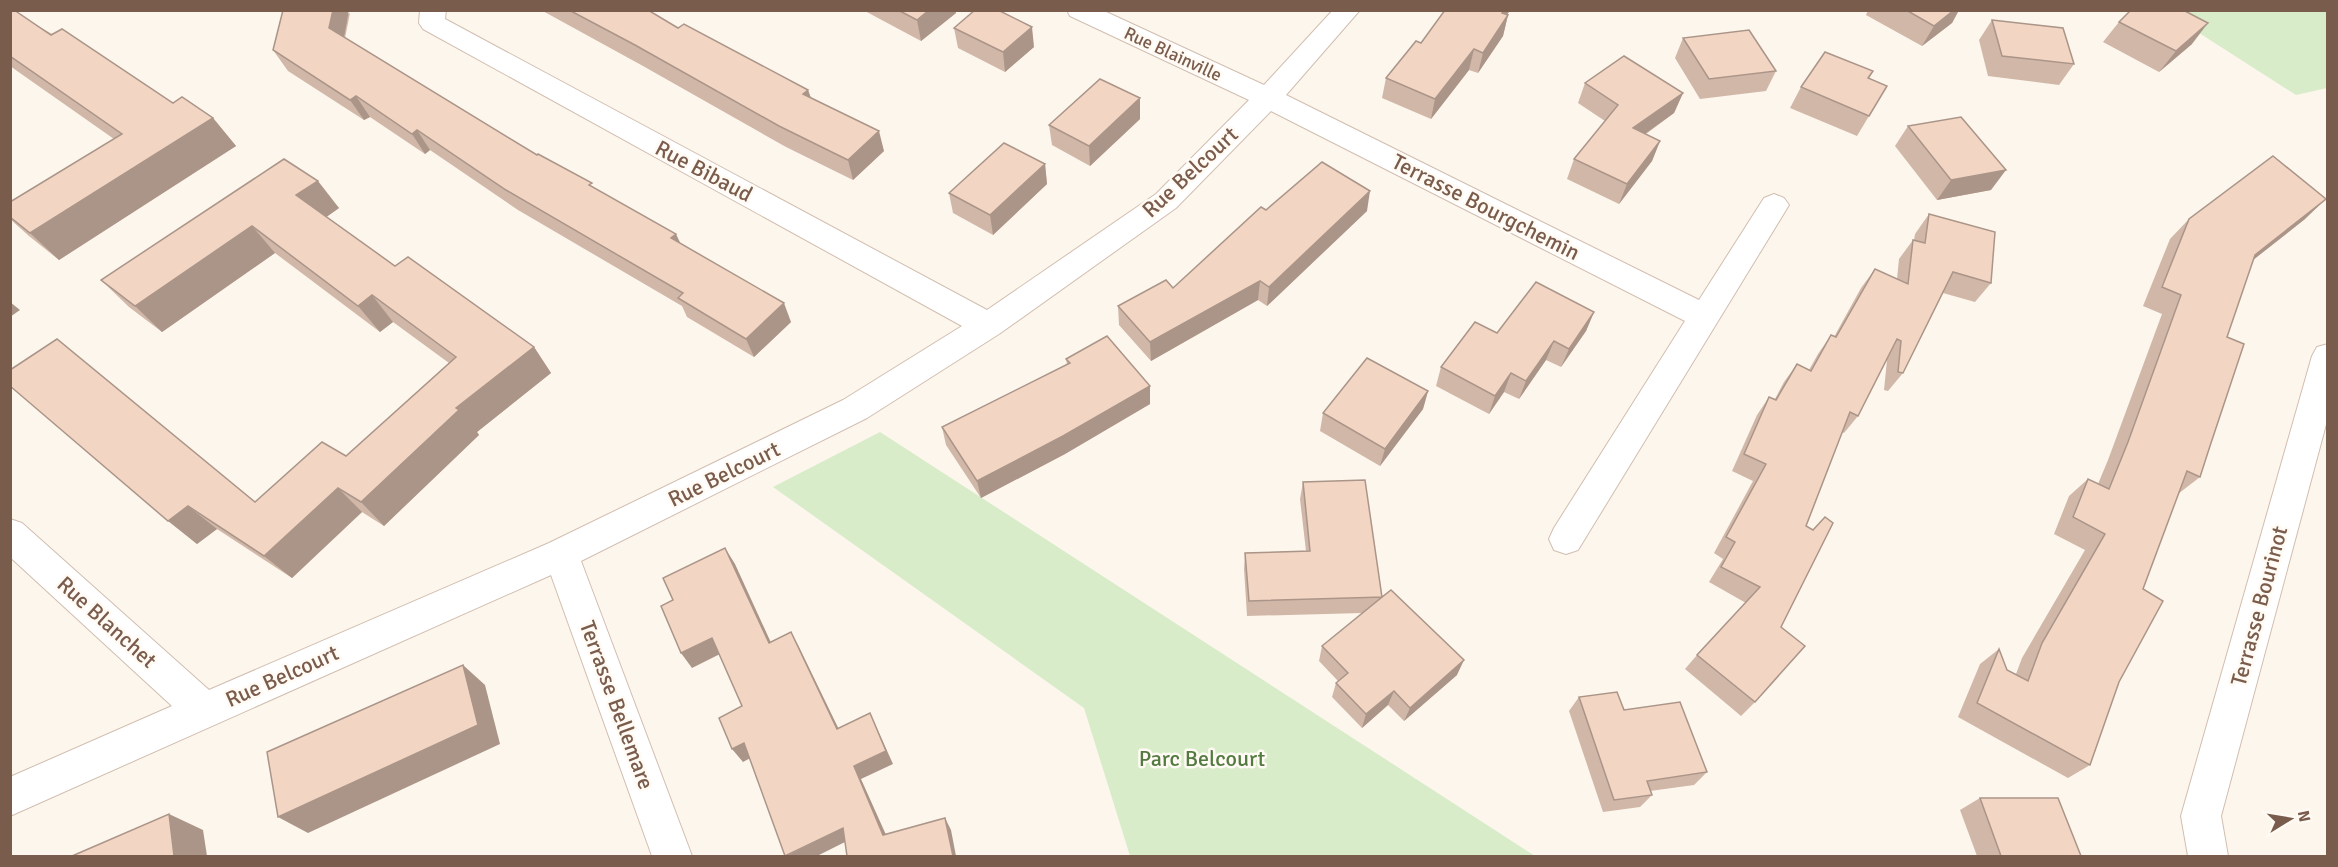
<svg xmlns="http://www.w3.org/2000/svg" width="2338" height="867" font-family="Signika,sans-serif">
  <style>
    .green { fill: #d8ecc9 }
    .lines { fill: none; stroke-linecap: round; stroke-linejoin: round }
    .minor-casing { stroke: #d1beb0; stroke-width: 2 }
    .minor { fill: #fff; fill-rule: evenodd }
    .wall { fill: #d1b7a8 }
    .shaded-wall { fill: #aa9588 }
    .building { fill: #f3d5c3; stroke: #aa9588; stroke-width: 1.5 }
    .labels { text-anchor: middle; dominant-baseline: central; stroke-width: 5; stroke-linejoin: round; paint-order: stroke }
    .far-street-label { font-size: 18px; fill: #7a5c4d; stroke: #fffaf3 }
    .street-label { font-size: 22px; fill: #7a5c4d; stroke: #fffaf3 }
    .park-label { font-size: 22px; fill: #537a41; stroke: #fffaf3 }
  </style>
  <rect width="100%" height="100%" fill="#fdf6ec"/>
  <!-- green -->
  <g class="green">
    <polygon points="2159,11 2327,11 2327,88 2296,95 2168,13"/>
    <polygon points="880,432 1535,856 1130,856 1084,708 773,487"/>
  </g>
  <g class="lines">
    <!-- minor casing -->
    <g class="minor-casing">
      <g id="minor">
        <polygon points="420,10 446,10 445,19 987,310 1156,194 1249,100 1070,16 1067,10 1102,10 1264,85 1333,10 1360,10 1286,95 1699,300 1764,198 1774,194 1784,198 1789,205 1578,550 1566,554 1554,550 1549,539 1554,528 1685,321 1271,111 1176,208 999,334 867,418 581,561 692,856 652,856 551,575 10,816 10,777 172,706 10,557 10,519 22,523 209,690 549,543 843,400 962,326 423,29 419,23"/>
        <polygon points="2328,344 2328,417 2221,816 2228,856 2188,856 2181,816 2312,356 2317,347"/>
      </g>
    </g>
    <!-- minor -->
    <use href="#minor" class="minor"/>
  </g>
  <!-- wall -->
  <g class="wall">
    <polygon points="10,10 173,103 213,118 236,146 59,260 29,236 10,219 10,202 114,139 10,66"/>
    <polygon points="541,10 648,10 678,28 808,90 811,98 884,151 853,180 786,147 643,66"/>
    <polygon points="863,10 955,10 956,13 921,41"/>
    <polygon points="1445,10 1510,10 1507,15 1508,15 1503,36 1478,73 1469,70 1431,119 1382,98 1386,78 1421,43"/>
    <polygon points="1868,10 1959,10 1952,23 1922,46 1866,15"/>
    <polygon points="350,13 345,38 537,155 594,188 681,244 791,322 754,357 687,317 682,306 518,210 430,150 425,154 370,117 364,120 288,71 273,50"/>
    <polygon points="1992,20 2074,64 2059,85 1988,76 1979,40"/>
    <polygon points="2119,22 2192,44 2159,72 2103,42"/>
    <polygon points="954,28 1034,47 1005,72 958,48"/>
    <polygon points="1683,38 1776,71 1766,91 1700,99 1675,58"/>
    <polygon points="1873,71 1869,79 1887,86 1857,136 1790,108 1801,87"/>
    <polygon points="1585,83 1683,93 1674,113 1646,134 1660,141 1652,161 1619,204 1567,179 1574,159 1605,121 1578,103"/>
    <polygon points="1140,98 1140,119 1090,166 1052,145 1049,125"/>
    <polygon points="1908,126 1991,190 1937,200 1895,146"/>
    <polygon points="284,159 339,208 326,217 395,266 534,347 551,373 477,432 479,435 384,526 362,512 292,578 217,529 197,544 10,386 255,502 346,456 449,363 393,322 380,332 275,253 162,332 129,307 101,280"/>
    <polygon points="1045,164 1047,184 993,235 953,213 949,193"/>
    <polygon points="1266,210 1367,211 1267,306 1258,300 1151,361 1119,325 1118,306 1173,288"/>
    <polygon points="1929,214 1991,283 1975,302 1943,293 1903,373 1888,391 1884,390 1887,360 1858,416 1844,433 1842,432 1806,526 1781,627 1755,702 1741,716 1685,669 1697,655 1746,603 1709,582 1723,559 1714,553 1753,481 1732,471 1757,415 1769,397 1775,399 1784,382 1797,364 1809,370 1818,354 1831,335 1834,337 1861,288 1875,269 1897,279 1899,259 1913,240 1914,240 1915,234"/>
    <polygon points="2189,219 2305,219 2253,260 2227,337 2200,477 2178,494 2143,589 2119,682 2090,765 2068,778 1958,717 1980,664 1999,649 2007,670 2016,674 2022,658 2085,550 2054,534 2069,496 2088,479 2098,484 2108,460 2162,314 2143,306 2170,239"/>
    <polygon points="1594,312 1586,331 1561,367 1546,360 1519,399 1504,392 1489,414 1436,386 1441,367 1497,333"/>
    <polygon points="1066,359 1150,386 1150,404 1065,454 981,498 946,445 942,427 1067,365"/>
    <polygon points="1428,391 1423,409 1380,466 1320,431 1323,413"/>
    <polygon points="1303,482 1382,597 1457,675 1404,721 1388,705 1362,728 1332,697 1336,683 1338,681 1319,661 1322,646 1363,613 1247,616 1244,569 1245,553 1306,551 1300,499"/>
    <polygon points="1579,697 1624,710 1707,772 1694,785 1650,791 1652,795 1640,807 1603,812 1569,711"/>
    <polygon points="1980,798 2081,856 1977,856 1960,810"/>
  </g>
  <!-- shaded-wall -->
  <g class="shaded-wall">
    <polygon points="333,10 349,10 342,48 329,28"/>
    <polygon points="929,10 955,10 956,13 921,41 917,20"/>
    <polygon points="1503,10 1510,10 1499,28 1508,15 1503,36 1478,73 1483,53"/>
    <polygon points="1954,10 1959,10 1952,23 1922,46 1934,26"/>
    <polygon points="2208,23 2192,44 2159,72 2176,51"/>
    <polygon points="1032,27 1034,47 1005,72 1003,52"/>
    <polygon points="1474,49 1469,70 1431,119 1435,99"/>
    <polygon points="808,90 815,110 803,94"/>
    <polygon points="1683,93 1674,113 1625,148 1633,128"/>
    <polygon points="356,96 370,117 364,120 350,100"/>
    <polygon points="1140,98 1140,119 1090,166 1089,146"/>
    <polygon points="213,118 236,146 59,260 30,233"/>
    <polygon points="417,130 430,150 425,154 412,134"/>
    <polygon points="879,131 884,151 853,180 848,160"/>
    <polygon points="1660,141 1652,161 1619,204 1627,184"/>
    <polygon points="1045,164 1047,184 993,235 990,215"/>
    <polygon points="2006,170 1991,190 1937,200 1951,180"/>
    <polygon points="318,181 339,208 318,223 296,195"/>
    <polygon points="1370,191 1367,211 1267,306 1269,287"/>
    <polygon points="2326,199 2305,219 2234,275 2255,255"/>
    <polygon points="252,226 275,253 162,332 135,306"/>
    <polygon points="676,234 685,253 671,238"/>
    <polygon points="1260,281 1258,300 1151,361 1150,342"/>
    <polygon points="372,295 393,322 380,332 358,306"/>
    <polygon points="10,302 20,310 10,317"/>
    <polygon points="784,303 791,322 754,357 746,339"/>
    <polygon points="1594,312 1586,331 1561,367 1569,349"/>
    <polygon points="1554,341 1546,360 1519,399 1526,381"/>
    <polygon points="534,347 551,373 477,432 479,435 384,526 361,502 456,408"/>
    <polygon points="1511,373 1504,392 1489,414 1495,396"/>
    <polygon points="1150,386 1150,404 1065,454 981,498 977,481"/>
    <polygon points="1428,391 1423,409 1380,466 1385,449"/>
    <polygon points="338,488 362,512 292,578 264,556"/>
    <polygon points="188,506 217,529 197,544 168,521"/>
    <polygon points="725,548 735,564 778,658 769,643"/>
    <polygon points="791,632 799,647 845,742 837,729"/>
    <polygon points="712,638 722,653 692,668 681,653"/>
    <polygon points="1464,660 1457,675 1404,721 1410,708"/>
    <polygon points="463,665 485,685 500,744 308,833 278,817"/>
    <polygon points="1394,691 1388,705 1362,728 1366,714"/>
    <polygon points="870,713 893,764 861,779 891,846 883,835 854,766"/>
    <polygon points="744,743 754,756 743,762 732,749"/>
    <polygon points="169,814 203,830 207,856 174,856"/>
    <polygon points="945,818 951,830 956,856 953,856"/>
    <polygon points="843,828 851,839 817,856 786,856"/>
  </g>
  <!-- building -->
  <g class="building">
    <polygon points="10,10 14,10 51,35 62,29 173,103 182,97 213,118 30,233 10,217 10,202 122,134 10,56"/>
    <polygon points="283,10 333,10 329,28 537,155 538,154 592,183 589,185 676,234 671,238 784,303 746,339 678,298 683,293 506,190 417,130 412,134 356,96 350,100 273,50"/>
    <polygon points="569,10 648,10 678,28 684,24 808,90 803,94 879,131 848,160 779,126 635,45"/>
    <polygon points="898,10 929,10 917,20"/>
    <polygon points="975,10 998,10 1032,27 1003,52 954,28"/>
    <polygon points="1445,10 1503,10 1502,13 1508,15 1483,53 1474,49 1435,99 1386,78 1416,41 1421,43"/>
    <polygon points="1906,10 1954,10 1934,26"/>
    <polygon points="2131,10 2183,10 2208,23 2176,51 2119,22"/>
    <polygon points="1992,20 2063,28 2074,64 2002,56"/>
    <polygon points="1749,30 1776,71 1709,79 1683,38"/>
    <polygon points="1825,52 1873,71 1868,78 1887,86 1869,116 1801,87"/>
    <polygon points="1624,56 1683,93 1633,128 1660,141 1627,184 1574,159 1618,105 1585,83"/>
    <polygon points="1100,79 1140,98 1089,146 1049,125"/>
    <polygon points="1961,117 2006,170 1951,180 1908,126"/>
    <polygon points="1004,143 1045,164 990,215 949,193"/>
    <polygon points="2273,156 2326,199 2255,255 2227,337 2244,344 2210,446 2200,477 2187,471 2143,589 2163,601 2119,682 2090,765 1977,703 1999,649 2007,670 2028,681 2042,643 2105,534 2073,517 2088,479 2109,489 2128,442 2181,295 2162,287 2189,219"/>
    <polygon points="284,159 318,181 296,195 395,266 408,257 534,347 456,408 459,410 361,502 338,488 264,556 188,506 168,521 10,386 10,370 57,339 255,502 322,442 346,456 456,357 372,295 358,306 252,226 135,306 101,280"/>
    <polygon points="1322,162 1370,191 1269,287 1260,281 1150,342 1118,306 1166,280 1173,288 1261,207 1266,210"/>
    <polygon points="1929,214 1995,232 1991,283 1953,272 1903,373 1898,372 1901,341 1897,339 1858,416 1850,412 1806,526 1813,530 1825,517 1833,523 1781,627 1805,646 1755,702 1697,655 1760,587 1721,567 1735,542 1726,537 1766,464 1744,454 1769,397 1776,400 1797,364 1811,371 1831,335 1836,337 1875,269 1908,284 1913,240 1925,243"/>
    <polygon points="1536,282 1594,312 1569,349 1554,341 1526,381 1511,373 1495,396 1441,367 1475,322 1497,333"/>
    <polygon points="1107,336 1150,386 1063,436 977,481 942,427 1070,363 1066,359"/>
    <polygon points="1367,358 1428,391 1385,449 1323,413"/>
    <polygon points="1365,480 1382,597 1391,590 1464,660 1410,708 1394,691 1366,714 1336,683 1348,673 1322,646 1382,597 1249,601 1245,553 1310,551 1303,482"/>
    <polygon points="725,548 769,643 791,632 837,729 870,713 886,751 854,766 883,835 945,818 953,856 847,856 843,828 785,856 744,743 732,749 719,718 742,706 712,638 681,653 661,606 673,600 663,578"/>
    <polygon points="463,665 478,725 278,817 267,752"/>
    <polygon points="1617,692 1624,710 1680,702 1707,772 1647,781 1652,795 1614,800 1579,697"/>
    <polygon points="1980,798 2058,798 2081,856 2001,856"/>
    <polygon points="169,814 174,856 72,856"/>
  </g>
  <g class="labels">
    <!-- far-street labels -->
    <g class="far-street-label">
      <text transform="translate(1173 54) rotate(25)">Rue Blainville</text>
    </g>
    <!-- street labels -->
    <g class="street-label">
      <text transform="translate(704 171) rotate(28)">Rue Bibaud</text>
      <text transform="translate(1190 172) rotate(-43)">Rue Belcourt</text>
      <text transform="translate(1486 207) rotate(27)">Terrasse Bourgchemin</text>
      <text transform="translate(724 474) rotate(-26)">Rue Belcourt</text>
      <text transform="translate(2259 606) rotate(-75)">Terrasse Bourinot</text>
      <text transform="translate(107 622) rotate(42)">Rue Blanchet</text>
      <text transform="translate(282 676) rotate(-24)">Rue Belcourt</text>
      <text transform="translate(617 705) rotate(70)">Terrasse Bellemare</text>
    </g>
    <!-- park labels -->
    <g class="park-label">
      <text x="1202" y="758">Parc Belcourt</text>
    </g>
  </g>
  <!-- border -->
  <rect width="2338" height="867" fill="none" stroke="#7a5c4d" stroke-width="24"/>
  <!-- north arrow -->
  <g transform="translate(2290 819) rotate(79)" stroke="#fffaf3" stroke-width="4.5" paint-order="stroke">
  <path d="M0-4.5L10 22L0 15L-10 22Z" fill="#7a5c4d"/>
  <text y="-9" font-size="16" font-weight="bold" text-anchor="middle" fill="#7a5c4d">N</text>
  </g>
</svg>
